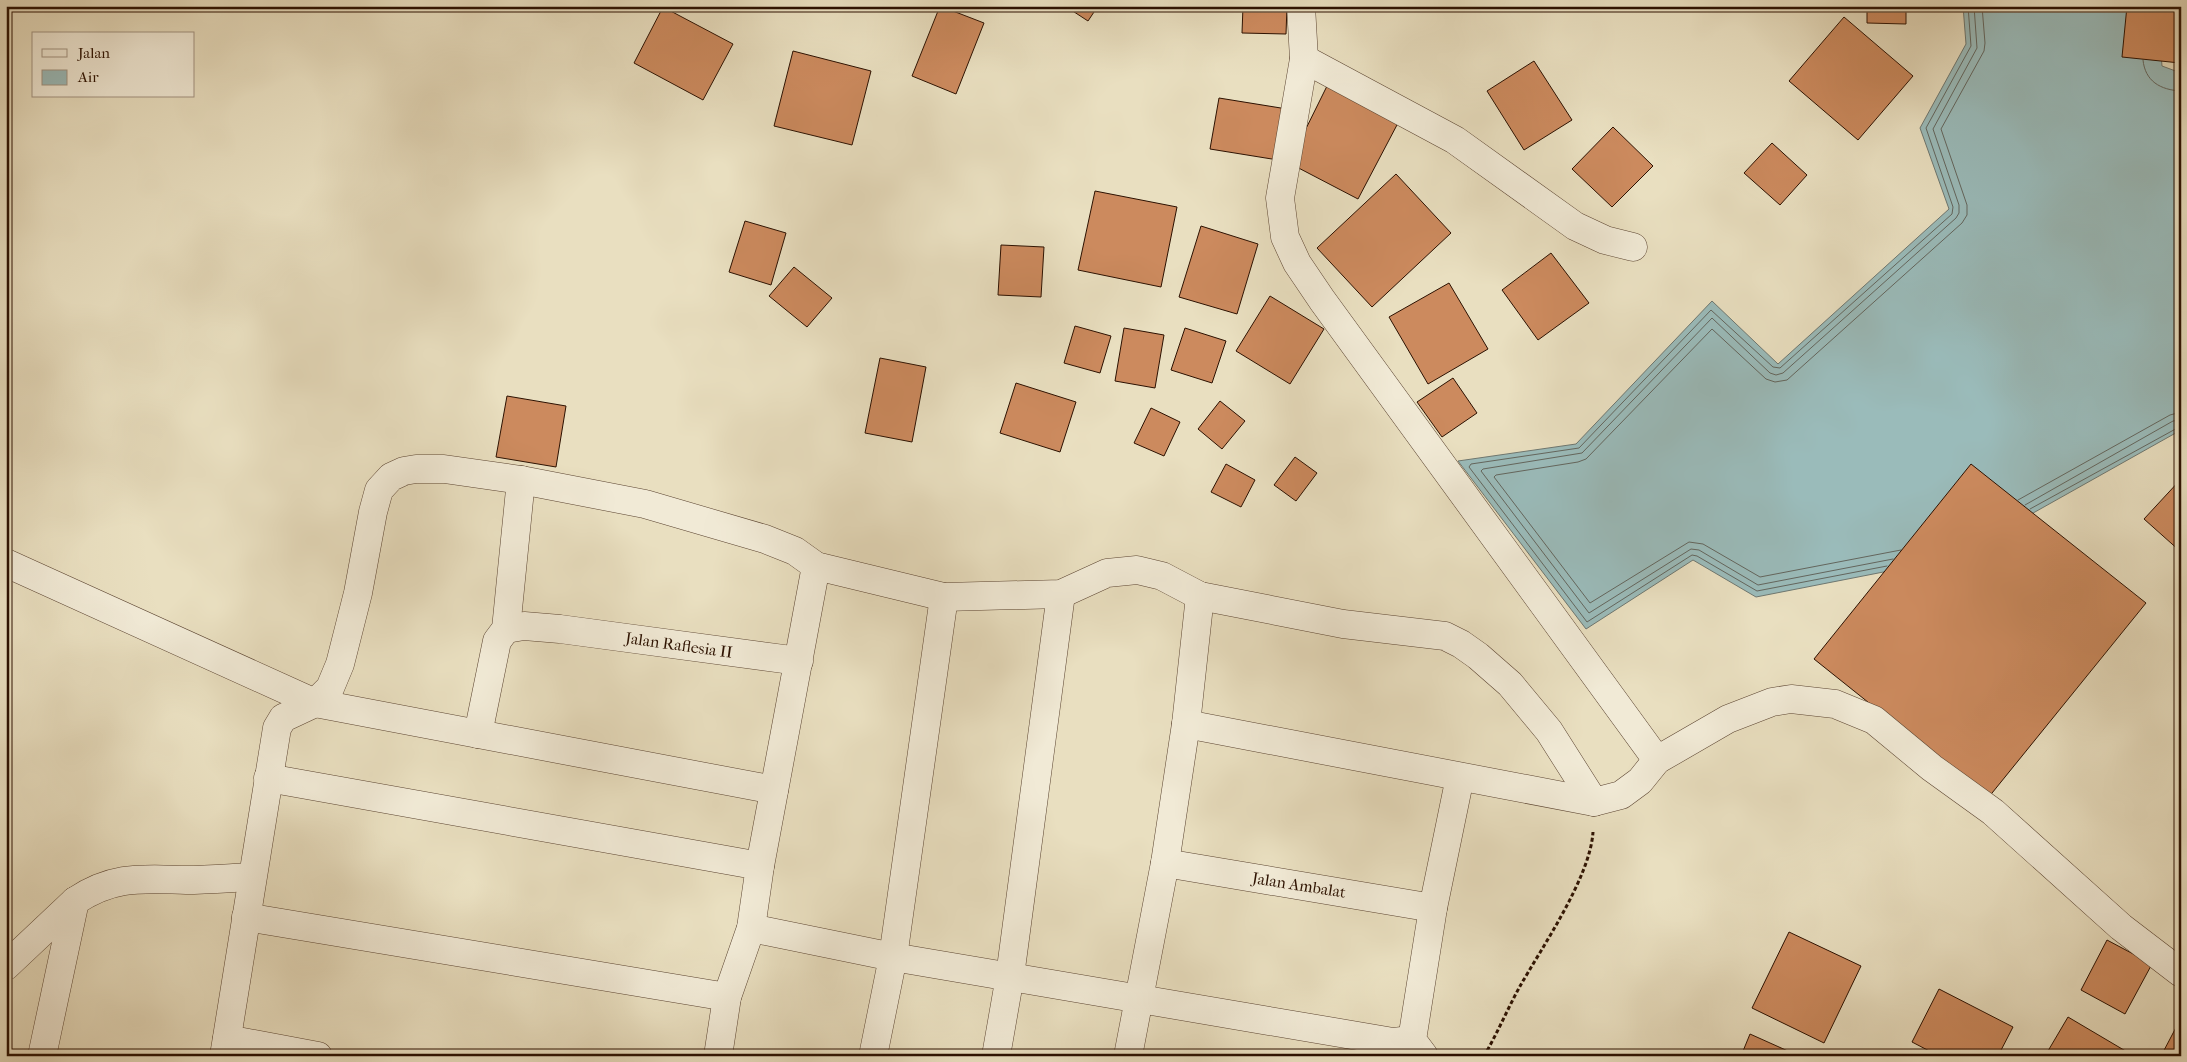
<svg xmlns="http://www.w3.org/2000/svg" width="2187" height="1062" font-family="'IM FELL French Canon',serif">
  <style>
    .water { fill: #9abbba; stroke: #6e7770 }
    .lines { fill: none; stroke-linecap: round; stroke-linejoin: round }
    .shore { stroke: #63665e; stroke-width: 1 }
    .building { fill: #cc8a5e; stroke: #2c1101 }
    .minor-casing { stroke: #5b4431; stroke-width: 29 }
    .path { stroke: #2c1101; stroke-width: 3; stroke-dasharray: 4 2.5; stroke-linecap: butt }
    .minor { stroke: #f1ead6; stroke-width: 28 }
    .labels { text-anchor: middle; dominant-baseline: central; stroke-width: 4; stroke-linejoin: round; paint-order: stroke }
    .street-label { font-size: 16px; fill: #2c1101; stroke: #f1ead6 }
  </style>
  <rect width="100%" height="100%" fill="#e9dfc0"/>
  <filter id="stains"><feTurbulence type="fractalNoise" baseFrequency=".004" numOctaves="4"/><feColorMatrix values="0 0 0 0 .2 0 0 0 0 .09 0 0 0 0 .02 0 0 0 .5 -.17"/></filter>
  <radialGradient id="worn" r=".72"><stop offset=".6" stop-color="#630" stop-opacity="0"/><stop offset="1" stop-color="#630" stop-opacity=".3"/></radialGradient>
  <!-- water -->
  <polygon class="water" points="1963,6 2157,6 2162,66 2181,73 2181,430 2010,526 1914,566 1756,597 1693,560 1586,629 1458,461 1576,444 1712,301 1778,364 1949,209 1920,128 1966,44"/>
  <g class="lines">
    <!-- shore -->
    <g class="shore">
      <path d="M2143,60C2145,81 2160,90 2181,91"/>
      <polyline points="2018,500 2170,415 2181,412"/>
      <polyline points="2025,505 2173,421 2181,420"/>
      <polyline points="2030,509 2181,426"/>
      <polyline points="1901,550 1760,577 1703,544 1689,542 1590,603 1494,477 1496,475 1578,462 1586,459 1712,329 1766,379 1775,382 1787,380 1962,223 1967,215 1967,205 1941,129 1984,51 1985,43 1982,6"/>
      <polyline points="1893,559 1758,585 1699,550 1691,549 1589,613 1481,471 1483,469 1582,453 1712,318 1770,373 1776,375 1783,373 1956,218 1959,213 1959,205 1933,129 1977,48 1974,6"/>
      <polyline points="1887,566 1757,591 1697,556 1692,555 1587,622 1469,467 1471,464 1579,448 1711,310 1773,367 1780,368 1952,214 1953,207 1926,128 1971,46 1968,6"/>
    </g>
  </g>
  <!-- building -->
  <g class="building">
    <polygon points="940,6 984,23 956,94 912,76"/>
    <polygon points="1065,6 1098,6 1088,21"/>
    <polygon points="1243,6 1287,6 1286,34 1242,33"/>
    <polygon points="1867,6 1906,6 1906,24 1867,23"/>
    <polygon points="2127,6 2181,6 2180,63 2122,57"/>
    <polygon points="663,7 733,44 703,100 634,63"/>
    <polygon points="1844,17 1913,76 1858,140 1789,81"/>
    <polygon points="793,51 871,71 852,145 774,126"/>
    <polygon points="1534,61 1572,120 1524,150 1487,91"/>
    <polygon points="1327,86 1398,123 1358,199 1289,163"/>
    <polygon points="1219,98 1287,109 1278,160 1210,149"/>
    <polygon points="1613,127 1653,166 1612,207 1572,169"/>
    <polygon points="1772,143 1807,175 1780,205 1744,173"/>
    <polygon points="1396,174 1451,233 1372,307 1317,248"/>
    <polygon points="1095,191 1177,207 1161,287 1078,270"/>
    <polygon points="745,221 786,233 771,285 729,272"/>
    <polygon points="1201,226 1258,244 1237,314 1179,297"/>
    <polygon points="1001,245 1044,247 1041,297 998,295"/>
    <polygon points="1551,253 1589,303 1538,340 1502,290"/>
    <polygon points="794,267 832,298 807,327 769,296"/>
    <polygon points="1449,283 1488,349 1428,384 1389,317"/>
    <polygon points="1270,296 1324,329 1290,384 1236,351"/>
    <polygon points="1075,326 1111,336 1100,373 1064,363"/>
    <polygon points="1124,328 1164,335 1155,388 1115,381"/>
    <polygon points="1185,328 1226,341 1212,383 1171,370"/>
    <polygon points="880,358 926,367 912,442 865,433"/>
    <polygon points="1453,378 1477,413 1442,437 1417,402"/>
    <polygon points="1016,383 1076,402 1060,452 1000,433"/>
    <polygon points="507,396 566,406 556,467 496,457"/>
    <polygon points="1220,401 1245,421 1222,449 1198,429"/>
    <polygon points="1151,408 1180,422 1164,456 1134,443"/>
    <polygon points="1295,457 1317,473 1296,501 1274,485"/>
    <polygon points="1226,464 1255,480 1241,507 1211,492"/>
    <polygon points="1971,464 2146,603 1988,798 1814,659"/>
    <polygon points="2181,479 2181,552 2144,519"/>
    <polygon points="1789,932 1861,966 1824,1043 1752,1008"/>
    <polygon points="2107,940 2152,964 2125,1014 2081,990"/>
    <polygon points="1939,989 2013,1027 1998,1056 1939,1056 1912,1042"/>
    <polygon points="2068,1017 2134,1056 2045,1056"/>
    <polygon points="2181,1018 2181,1056 2161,1056"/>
    <polygon points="1750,1034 1799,1056 1741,1056"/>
  </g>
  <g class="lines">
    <!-- minor casing -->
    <g class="minor-casing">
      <g id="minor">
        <polyline points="1301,6 1304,59 1280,198 1285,237 1297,263 1322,300 1657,760"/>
        <polyline points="1304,59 1455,140 1575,226 1605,240 1633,247"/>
        <polyline points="6,563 315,703 774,790"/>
        <polyline points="506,629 524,626 560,629 799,661"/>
        <polyline points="1186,724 1594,802"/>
        <polyline points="478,734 497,641 506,629 521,480"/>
        <polyline points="268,778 760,866 751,928 727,997 718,1056"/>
        <polyline points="1165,863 1433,908"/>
        <polyline points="760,866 816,566"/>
        <polyline points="246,917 727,997"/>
        <polyline points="751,928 893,957 1393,1042 1412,1040"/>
        <polyline points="6,966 75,901"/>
        <polyline points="227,1039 318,1056"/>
        <path d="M42,1056L75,901C114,875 142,879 186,880C208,880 230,878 252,877"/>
        <polyline points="224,1056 277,728 283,718 315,703 330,688 340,664 358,593 373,512 379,490 391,477 404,471 416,469 444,469 521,480 645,504 765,539 795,551 816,566 944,597 1061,594 1107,573 1137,570 1162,576 1200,596 1343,624 1445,636 1461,644 1478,656 1510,684 1549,731 1594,802 1621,795 1640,781 1657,760 1728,719 1772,702 1791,699 1835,704 1874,720 1932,768 1993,812 2121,927 2181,973"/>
        <polyline points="873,1056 893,957 944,597"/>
        <polyline points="996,1056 1010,976 1061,594"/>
        <polyline points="1128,1056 1165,863 1186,724 1200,596"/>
        <polyline points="1424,1056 1412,1040 1433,908 1460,777"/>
      </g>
    </g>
    <!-- path -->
    <path class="path" d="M1484,1056C1497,1034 1507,1010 1519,988C1542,947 1590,878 1593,832"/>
    <!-- minor -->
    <use href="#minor" class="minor"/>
  </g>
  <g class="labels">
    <!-- street labels -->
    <g class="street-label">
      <text transform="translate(679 645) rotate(8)">Jalan Raflesia II</text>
      <text transform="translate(1299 885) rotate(9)">Jalan Ambalat</text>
    </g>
  </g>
  <!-- margin -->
  <rect width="2187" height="1062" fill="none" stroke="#e9dfc0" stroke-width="25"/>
  <rect x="8" y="8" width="2172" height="1047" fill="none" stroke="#2c1101" stroke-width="2.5"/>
  <rect x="12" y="12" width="2162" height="1037" fill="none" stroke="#2c1101"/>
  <!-- legend -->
  <rect x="32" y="32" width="162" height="65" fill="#f1ead6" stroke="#a29381"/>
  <rect x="42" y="49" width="25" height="8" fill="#f1ead6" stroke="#a29381"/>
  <text x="78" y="58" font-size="15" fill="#2c1101">Jalan</text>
  <rect x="42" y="70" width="25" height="15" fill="#9abbba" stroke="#a29381"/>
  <text x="78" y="82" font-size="15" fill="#2c1101">Air</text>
  <rect width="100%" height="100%" filter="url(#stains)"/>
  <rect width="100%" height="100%" fill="url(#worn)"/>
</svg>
